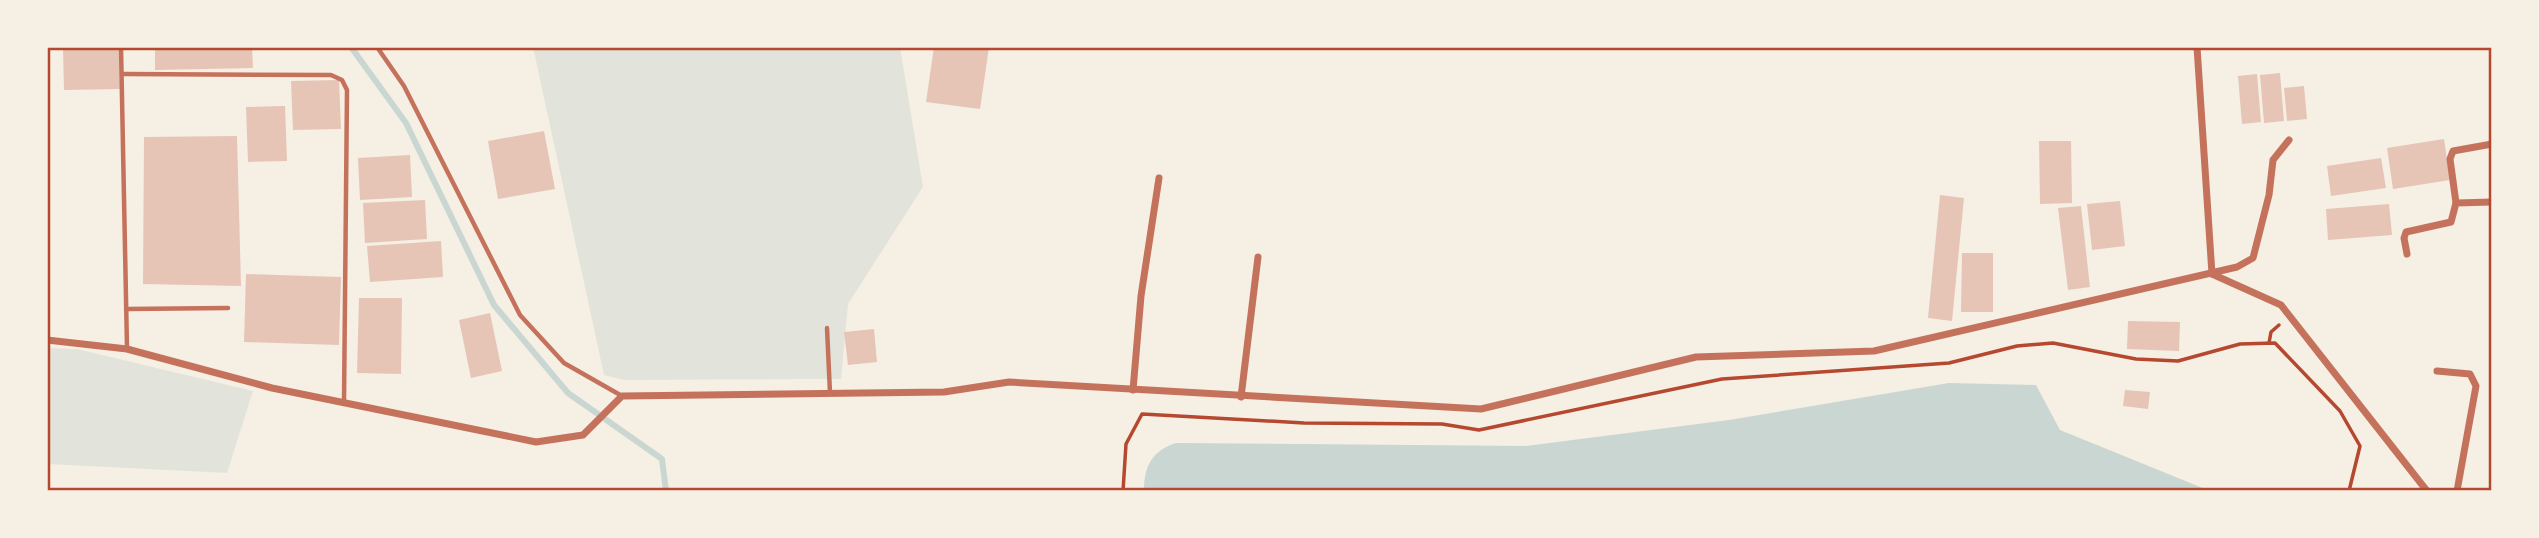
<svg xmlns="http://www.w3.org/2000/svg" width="2539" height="538" font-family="'Varela Round',sans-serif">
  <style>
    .green { fill: #e2e4dc }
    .water { fill: #c9d6d2 }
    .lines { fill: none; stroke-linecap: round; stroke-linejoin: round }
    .stream { stroke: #c9d6d2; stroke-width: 6 }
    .building { fill: #e6c5b7 }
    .path { stroke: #b5482f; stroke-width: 3.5 }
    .service { stroke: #c5725c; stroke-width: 4.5 }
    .minor { stroke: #c5725c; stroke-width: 7 }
    .neatline { fill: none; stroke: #b5482f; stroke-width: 2.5 }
  </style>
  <rect width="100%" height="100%" fill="#f6efe4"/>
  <!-- green -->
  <g class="green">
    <polygon points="533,47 900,47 923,187 848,304 841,379 624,380 604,375"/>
    <polygon points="47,348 77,349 253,391 227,473 47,464"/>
  </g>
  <!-- water -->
  <path class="water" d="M1949,383L2036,385L2060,430L2210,491H1144C1144,466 1152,451 1176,443L1526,446L1729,420Z"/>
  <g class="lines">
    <!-- stream -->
    <polyline class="stream" points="351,47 406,123 494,305 568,393 662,459 666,491"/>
  </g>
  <!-- building -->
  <g class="building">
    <polygon points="63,47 119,47 120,89 64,90"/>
    <polygon points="155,47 252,47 253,68 155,70"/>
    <polygon points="934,47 989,47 980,109 926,102"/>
    <polygon points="2280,73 2284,121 2264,123 2260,75"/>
    <polygon points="2257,74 2261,122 2242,124 2238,76"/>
    <polygon points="339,80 341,129 293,130 291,81"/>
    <polygon points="2304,86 2307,119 2287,121 2284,88"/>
    <polygon points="285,106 287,161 248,162 246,107"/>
    <polygon points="544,131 555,189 498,199 488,141"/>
    <polygon points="237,136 241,286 143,284 144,137"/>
    <polygon points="2444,139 2450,180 2393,189 2387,148"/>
    <polygon points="2039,141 2071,141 2072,203 2040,204"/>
    <polygon points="410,155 412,197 360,200 358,158"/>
    <polygon points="2381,158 2386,188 2331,196 2327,166"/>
    <polygon points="1940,195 1964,198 1952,321 1928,318"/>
    <polygon points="425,200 427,239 365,243 363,203"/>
    <polygon points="2120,201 2125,246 2092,250 2087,204"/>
    <polygon points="2389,204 2392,235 2328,240 2326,209"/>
    <polygon points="2081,206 2090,287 2068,290 2058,208"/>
    <polygon points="441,241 443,277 370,282 367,246"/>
    <polygon points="1962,253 1993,253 1993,312 1961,312"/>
    <polygon points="246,274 341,277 339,345 244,342"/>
    <polygon points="359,298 402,298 401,374 357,373"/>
    <polygon points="490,313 502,371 471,378 459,320"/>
    <polygon points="2128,321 2180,322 2179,351 2127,349"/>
    <polygon points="874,329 877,362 848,365 844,332"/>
    <polygon points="2125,390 2150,392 2148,409 2123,406"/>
  </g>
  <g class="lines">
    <!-- path -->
    <g class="path">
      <polyline points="2269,343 2271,332 2279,325"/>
      <polyline points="1123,491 1126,444 1142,414 1304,423 1442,424 1479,430 1722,379 1949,363 2017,346 2053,343 2136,359 2178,361 2240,344 2275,343 2340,411 2360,446 2349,491"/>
    </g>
    <!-- service -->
    <g class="service">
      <polyline points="121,47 127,348"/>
      <polyline points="377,47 404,86 520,315 564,363 622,396"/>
      <polyline points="122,74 331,75 342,80 347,90 344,403"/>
      <polyline points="126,309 228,308"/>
      <polyline points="827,328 830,393"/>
    </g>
    <!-- minor -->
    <g class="minor">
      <polyline points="2197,47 2212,274"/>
      <polyline points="2456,203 2450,159 2453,151 2492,144"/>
      <polyline points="2407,254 2404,238 2406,232 2451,222 2456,203 2492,202"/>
      <polyline points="2212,274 2281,305 2427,491"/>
      <polyline points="47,340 127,349 272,388 536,442 583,435 622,396 944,392 1009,382 1481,409 1696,357 1874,351 2237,267 2253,258 2269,195 2273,160 2289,140"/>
      <polyline points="2437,371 2470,374 2476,386 2457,491"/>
      <polyline points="1133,390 1141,296 1159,178"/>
      <polyline points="1241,397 1258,257"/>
    </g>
  </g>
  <!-- border -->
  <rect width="2539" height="538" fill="none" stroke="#f6efe4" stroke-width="98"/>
  <rect x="49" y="49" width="2441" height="440" class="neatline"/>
</svg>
